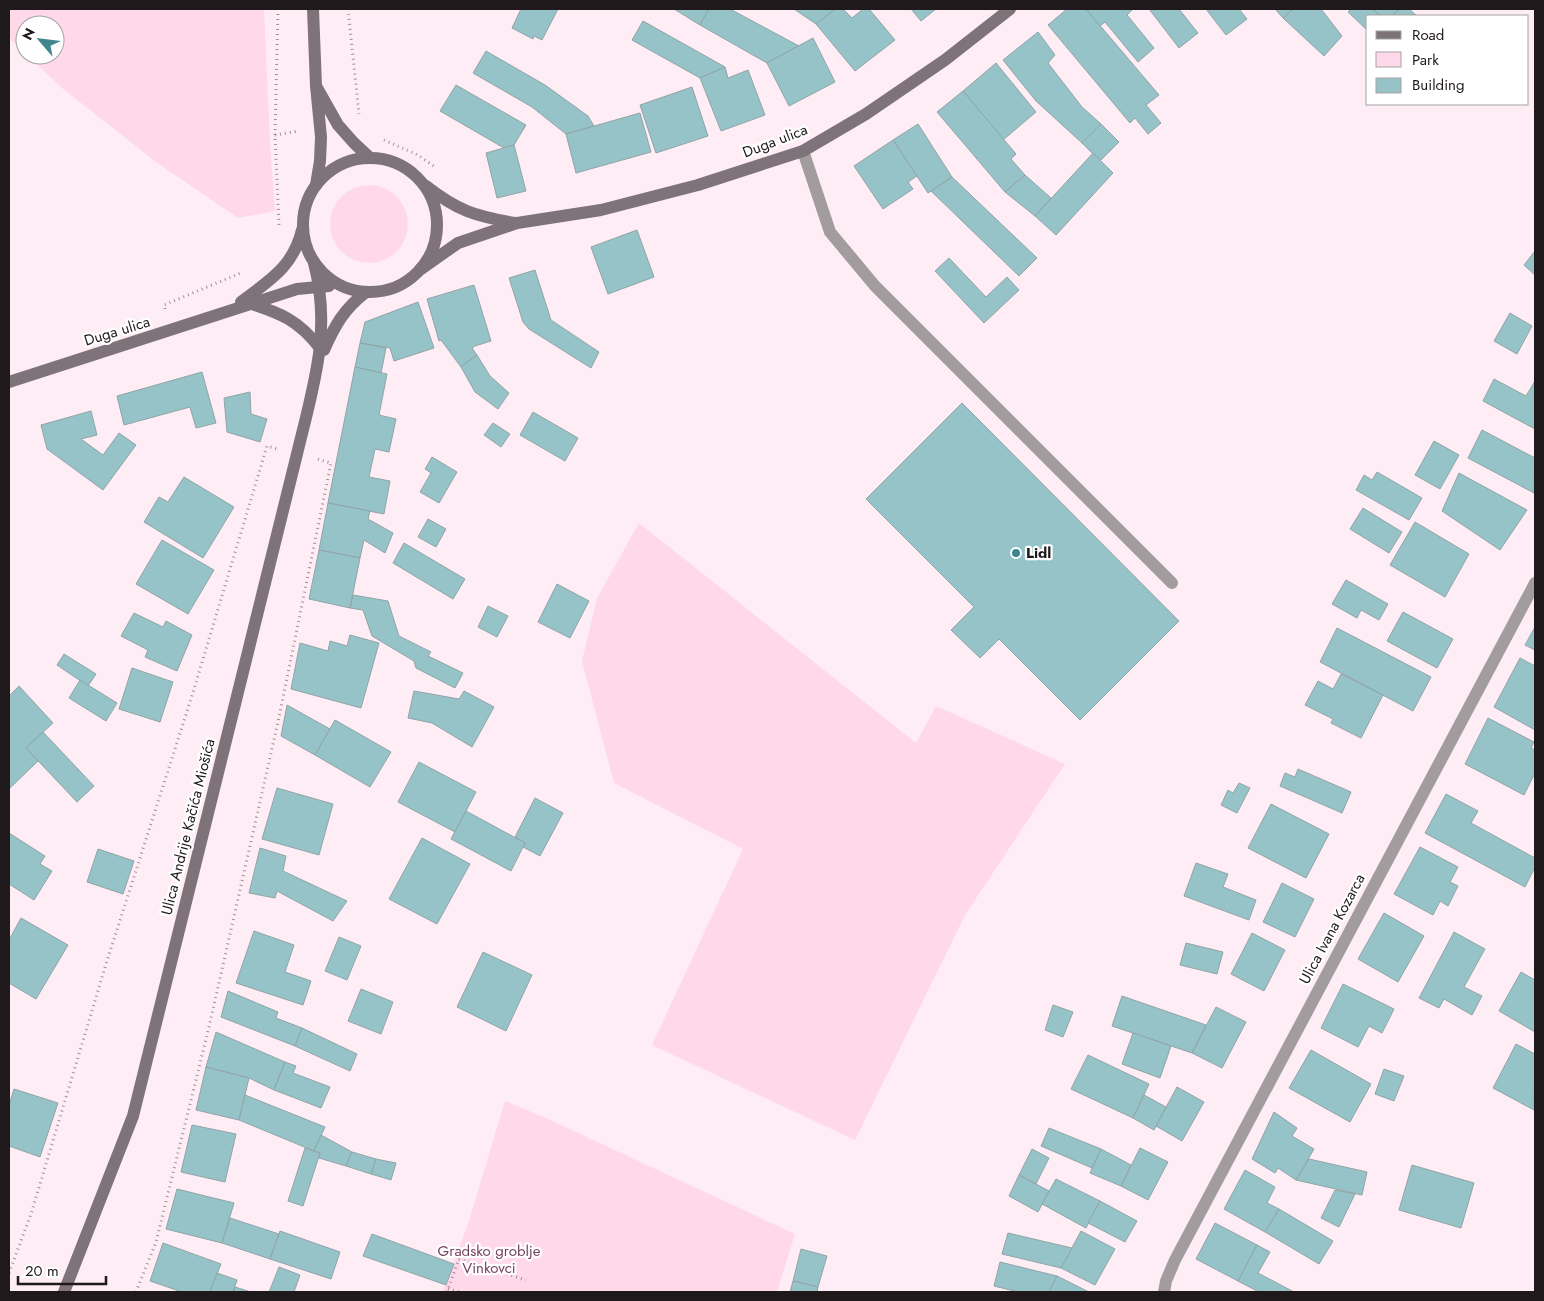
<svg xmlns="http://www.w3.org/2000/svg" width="1544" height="1301" font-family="Jost,sans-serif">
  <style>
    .green { fill: #ffd9ea }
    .building { fill: #95c3c8; stroke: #91a4a6 }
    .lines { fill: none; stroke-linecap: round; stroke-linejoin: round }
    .path { stroke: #9d9196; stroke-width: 3; stroke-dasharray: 1 4; stroke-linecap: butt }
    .lane { stroke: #a39c9f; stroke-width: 12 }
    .street { stroke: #a39c9f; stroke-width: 12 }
    .secondary { stroke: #7d7378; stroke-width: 12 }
    .poi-dot { fill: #3f868f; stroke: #fff; stroke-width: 2 }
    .labels { text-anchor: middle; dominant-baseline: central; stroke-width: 4.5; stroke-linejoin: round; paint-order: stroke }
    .street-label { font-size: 15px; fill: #1f191c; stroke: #fff }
    .poi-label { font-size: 15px; font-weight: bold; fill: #1f191c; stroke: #fff; text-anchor: start }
    .park-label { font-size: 15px; fill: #77445e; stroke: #fff }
  </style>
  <rect width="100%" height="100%" fill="#feedf5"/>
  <!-- green -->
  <g class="green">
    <polygon points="9,9 264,9 270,143 275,211 238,218 156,162 62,88 27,55 55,55 55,25 25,25 25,53 9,38"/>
    <circle cx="369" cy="224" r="39"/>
    <polygon points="639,523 916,743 936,706 1065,764 965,915 855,1140 652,1045 743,849 614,783 582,661 597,598"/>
    <polygon points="505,1101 546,1118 795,1234 777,1292 443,1292 469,1221"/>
  </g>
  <!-- building -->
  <g class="building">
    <polygon points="521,9 558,9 542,40 534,36 533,39 512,28"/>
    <polygon points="674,9 709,9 700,25"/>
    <polygon points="709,9 730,9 799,46 767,63 700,25"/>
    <polygon points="794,9 835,9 816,24"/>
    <polygon points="835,9 843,9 852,18 863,9 869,9 895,40 855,71 816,24"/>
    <polygon points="911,9 936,9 921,21"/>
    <polygon points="1067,9 1086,9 1159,95 1146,105 1161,123 1148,134 1135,118 1130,123 1048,25"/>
    <polygon points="1086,9 1133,9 1127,15 1154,48 1138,62 1105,22 1100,26"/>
    <polygon points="1149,9 1179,9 1198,33 1179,48"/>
    <polygon points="1206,9 1239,9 1247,19 1226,35"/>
    <polygon points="1275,9 1293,9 1283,18"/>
    <polygon points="1293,9 1321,9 1342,36 1324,56 1283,18"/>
    <polygon points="1351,9 1373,9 1381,16 1368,16 1368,31 1348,12"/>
    <polygon points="1373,9 1400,9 1392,16 1381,16"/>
    <polygon points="1400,9 1409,9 1417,16 1392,16"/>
    <polygon points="643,21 725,67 700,78 632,40"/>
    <polygon points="1038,32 1055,55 1048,63 1082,107 1101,124 1082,143 1036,101 1003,60"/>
    <polygon points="813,38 835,82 789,106 767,63"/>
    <polygon points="486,51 545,85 588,116 594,126 566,134 532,107 473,73"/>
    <polygon points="996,63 1036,112 1003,140 963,91"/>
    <polygon points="725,67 728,78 748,70 765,115 721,131 700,78"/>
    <polygon points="456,85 526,125 514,145 504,148 440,111"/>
    <polygon points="692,87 708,136 656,153 640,105"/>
    <polygon points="963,91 1016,154 1011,159 1025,175 1005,192 937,112"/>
    <polygon points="640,113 651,152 576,173 566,134"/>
    <polygon points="918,124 952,177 928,193 893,140"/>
    <polygon points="1101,124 1119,142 1100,161 1082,143"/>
    <polygon points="893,140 917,176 908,182 913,189 883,209 854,166"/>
    <polygon points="514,145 526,191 497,198 486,153"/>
    <polygon points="1093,153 1113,173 1056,235 1035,216"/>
    <polygon points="1025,175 1051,198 1035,216 1005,192"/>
    <polygon points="952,177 1037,258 1019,276 931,191"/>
    <polygon points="637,230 654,277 608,294 591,247"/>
    <polygon points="1535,251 1535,275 1524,265"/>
    <polygon points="949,258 986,297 1007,277 1019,290 984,323 935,271"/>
    <polygon points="535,270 551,320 599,352 591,368 529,329 523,322 509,278"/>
    <polygon points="474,285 491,341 475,346 472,348 477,355 461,367 441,340 439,341 427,299"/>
    <polygon points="418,302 434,348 394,361 390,348 360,343 365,322"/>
    <polygon points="1510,313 1532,326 1517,354 1494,341"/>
    <polygon points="360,343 386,348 381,373 355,367"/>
    <polygon points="477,355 490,376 509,393 498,409 475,392 461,367"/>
    <polygon points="355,367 387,374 379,415 396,419 389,452 375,449 369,477 390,481 384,514 328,503"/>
    <polygon points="202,372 216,423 196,428 190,407 124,425 117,396"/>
    <polygon points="1494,379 1526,396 1535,381 1535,429 1483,401"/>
    <polygon points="250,392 251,414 267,419 260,442 227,432 224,398"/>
    <polygon points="962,403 1179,621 1080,720 999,639 980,658 951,630 974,607 866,499"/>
    <polygon points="91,411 97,435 81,439 103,455 119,433 136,445 103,490 47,449 41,425"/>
    <polygon points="533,412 578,438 565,461 520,435"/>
    <polygon points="493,423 510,434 501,447 484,435"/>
    <polygon points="1482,430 1535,458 1534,493 1468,458"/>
    <polygon points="1434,441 1459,455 1440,489 1415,475"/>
    <polygon points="432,457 457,472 439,503 420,492 431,473 425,469"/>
    <polygon points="1377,472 1422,498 1409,520 1356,490 1364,475 1372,480"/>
    <polygon points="1459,473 1527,510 1500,550 1442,511"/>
    <polygon points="184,477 234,507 203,558 144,522 159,497 168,502"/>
    <polygon points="328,503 370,511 368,519 393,533 385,553 364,540 360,558 319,550"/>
    <polygon points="1363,508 1402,532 1389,553 1350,529"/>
    <polygon points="428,519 446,529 436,547 418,537"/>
    <polygon points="1415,522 1469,554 1445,597 1390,565"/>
    <polygon points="162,540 214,570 188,614 136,584"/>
    <polygon points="404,543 465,579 453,599 393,563"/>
    <polygon points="319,550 360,558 350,608 309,599"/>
    <polygon points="1346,580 1388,604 1379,620 1361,610 1357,618 1332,604"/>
    <polygon points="557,584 589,601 570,638 538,622"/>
    <polygon points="353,595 388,601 399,636 431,652 428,656 463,673 455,688 416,668 414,661 372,636 363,610 350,608"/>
    <polygon points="488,606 508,616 497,637 478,627"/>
    <polygon points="1403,612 1453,639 1437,668 1387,641"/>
    <polygon points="134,613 163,627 166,621 192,635 177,671 145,657 148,650 121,636"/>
    <polygon points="1535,627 1535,650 1525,645"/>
    <polygon points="1337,628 1431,677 1413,711 1320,662"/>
    <polygon points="350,635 379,643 361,708 291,689 300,643 328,651 330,641 347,646"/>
    <polygon points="64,654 96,674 88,686 57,665"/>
    <polygon points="1520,658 1535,666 1535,730 1494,707"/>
    <polygon points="132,668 173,682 160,722 119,709"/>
    <polygon points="1341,674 1383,695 1361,738 1331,723 1333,719 1305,705 1318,681 1333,689"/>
    <polygon points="80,680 117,703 106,721 69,698"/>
    <polygon points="19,686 53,723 26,748 38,761 9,789 9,696"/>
    <polygon points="414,691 459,699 464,691 494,707 472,747 432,723 408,718"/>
    <polygon points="287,705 330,729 315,755 281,736"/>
    <polygon points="1488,718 1534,742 1531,748 1535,750 1535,773 1524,795 1465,764"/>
    <polygon points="335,720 391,752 370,787 315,755"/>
    <polygon points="43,732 94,786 77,802 26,748"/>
    <polygon points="419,762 476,792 455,832 398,802"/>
    <polygon points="1298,769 1351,792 1342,813 1280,786 1285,773 1295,777"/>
    <polygon points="1239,783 1250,788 1237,813 1221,805 1228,790 1233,793"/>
    <polygon points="277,788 333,804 319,855 262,839"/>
    <polygon points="1446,794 1478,811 1471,823 1535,858 1535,867 1525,887 1425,833"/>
    <polygon points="535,798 563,813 540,856 523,847 525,843 515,837"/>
    <polygon points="1271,804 1329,834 1306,878 1248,848"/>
    <polygon points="466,811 525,843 511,871 451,839"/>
    <polygon points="9,833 45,856 40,864 52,871 34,900 9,884"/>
    <polygon points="422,838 470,864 437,924 389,899"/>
    <polygon points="1420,847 1458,867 1450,882 1458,886 1448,906 1440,901 1433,915 1394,894"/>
    <polygon points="260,848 286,856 283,871 347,901 333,921 277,891 275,898 249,893"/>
    <polygon points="98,849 134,861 123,894 87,882"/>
    <polygon points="1196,863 1228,874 1223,887 1256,900 1249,920 1184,896"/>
    <polygon points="1282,883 1314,899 1295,937 1263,922"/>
    <polygon points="1384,913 1424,936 1398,982 1358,959"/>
    <polygon points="21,918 68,945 36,999 9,983 9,940"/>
    <polygon points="254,931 294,945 285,972 311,981 303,1005 236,983"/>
    <polygon points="1454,932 1485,949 1464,987 1482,996 1472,1015 1444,999 1439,1008 1419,998"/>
    <polygon points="1252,933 1285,950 1264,991 1231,974"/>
    <polygon points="339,937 361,946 347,980 325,971"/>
    <polygon points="1186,943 1223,952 1217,974 1180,965"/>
    <polygon points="483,952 532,975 506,1031 457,1007"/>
    <polygon points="1521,972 1535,980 1535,1032 1499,1011"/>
    <polygon points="1343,984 1394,1009 1382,1033 1369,1026 1358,1047 1321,1028"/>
    <polygon points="361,989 393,1002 381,1034 348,1021"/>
    <polygon points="228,991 278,1012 276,1018 302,1028 295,1046 221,1017"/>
    <polygon points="1122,996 1206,1025 1192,1053 1112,1026"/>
    <polygon points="1053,1005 1073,1012 1063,1037 1045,1030"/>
    <polygon points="1216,1007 1246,1022 1222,1068 1192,1053"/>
    <polygon points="302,1028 357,1054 350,1071 295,1046"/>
    <polygon points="216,1032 285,1062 274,1090 249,1078 206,1067"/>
    <polygon points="1133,1033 1171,1046 1160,1078 1122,1064"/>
    <polygon points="1516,1044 1535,1054 1534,1110 1493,1088"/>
    <polygon points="1311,1050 1371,1084 1350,1122 1289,1088"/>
    <polygon points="1088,1055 1149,1084 1133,1118 1071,1089"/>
    <polygon points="285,1062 296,1066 293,1073 330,1087 321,1108 274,1090"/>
    <polygon points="206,1067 249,1078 239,1120 196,1110"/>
    <polygon points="1384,1069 1404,1076 1394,1101 1375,1094"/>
    <polygon points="1177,1087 1204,1102 1182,1141 1156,1126"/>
    <polygon points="14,1089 58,1103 40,1157 9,1146 9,1105"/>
    <polygon points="245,1095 325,1127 314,1151 239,1120"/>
    <polygon points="1144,1095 1166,1107 1154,1130 1133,1118"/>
    <polygon points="1274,1112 1297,1128 1292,1136 1314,1149 1296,1180 1278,1168 1275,1173 1252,1159"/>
    <polygon points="192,1125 236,1134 225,1182 181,1172"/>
    <polygon points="1049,1128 1101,1149 1092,1168 1041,1146"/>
    <polygon points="321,1135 352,1152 346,1166 319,1158 320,1153 314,1151"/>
    <polygon points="305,1148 320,1153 303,1206 288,1201"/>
    <polygon points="1140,1148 1168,1162 1148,1200 1121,1186"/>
    <polygon points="1032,1149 1049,1158 1036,1184 1019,1175"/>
    <polygon points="1101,1149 1131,1165 1121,1186 1090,1173"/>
    <polygon points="352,1152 376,1159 371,1174 346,1166"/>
    <polygon points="376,1159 396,1163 391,1180 371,1174"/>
    <polygon points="1309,1159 1367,1172 1362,1195 1296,1180"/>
    <polygon points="1412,1165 1474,1183 1461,1228 1399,1210"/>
    <polygon points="1245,1170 1275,1187 1267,1203 1279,1209 1265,1232 1224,1209"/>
    <polygon points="1019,1175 1049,1191 1038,1212 1009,1196"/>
    <polygon points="1056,1179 1100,1201 1086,1228 1042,1204"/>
    <polygon points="177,1189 234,1203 222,1243 166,1229"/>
    <polygon points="1335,1190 1355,1194 1339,1227 1321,1218"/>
    <polygon points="1100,1201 1137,1221 1125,1242 1088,1223"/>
    <polygon points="1279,1209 1333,1241 1319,1264 1265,1232"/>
    <polygon points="230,1218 279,1234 270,1259 222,1243"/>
    <polygon points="1215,1223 1257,1245 1238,1281 1196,1259"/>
    <polygon points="280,1231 340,1252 331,1279 270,1259"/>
    <polygon points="1081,1231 1115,1249 1095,1285 1061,1268"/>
    <polygon points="1008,1233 1072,1248 1061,1268 1002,1254"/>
    <polygon points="372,1234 454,1264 446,1285 363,1256"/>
    <polygon points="163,1243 221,1264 210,1292 182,1292 150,1281"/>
    <polygon points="1257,1245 1270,1252 1258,1273 1294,1292 1259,1292 1238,1281"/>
    <polygon points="801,1249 827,1256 818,1287 793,1281"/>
    <polygon points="1000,1262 1057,1276 1049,1292 1018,1292 994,1286"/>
    <polygon points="279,1267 300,1275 294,1292 269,1292"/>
    <polygon points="217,1273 237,1280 233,1292 210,1292"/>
    <polygon points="1057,1276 1089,1292 1049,1292"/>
    <polygon points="793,1281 818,1287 817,1292 790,1292"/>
    <polygon points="235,1287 251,1292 233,1292"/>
  </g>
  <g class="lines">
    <!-- path -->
    <g class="path">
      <polyline points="278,9 275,135 279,225"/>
      <polyline points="348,9 359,114"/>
      <polyline points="275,135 299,131"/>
      <polyline points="384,140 416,154 434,166"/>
      <polyline points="165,309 164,305 243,272"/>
      <polyline points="9,1273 31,1214 106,964 191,699 267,446 277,449"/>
      <polyline points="448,1289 460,1292"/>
      <polyline points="136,1292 156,1242 209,1027 278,722 331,463 317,459"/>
      <polyline points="447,1292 459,1259 526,1280"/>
    </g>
    <!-- lane -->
    <polyline class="lane" points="803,151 830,232 875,286 1172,583"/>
    <!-- street -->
    <polyline class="street" points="1164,1292 1166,1281 1175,1260 1535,583"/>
    <!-- secondary -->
    <g class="secondary">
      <polyline points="313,9 316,86"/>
      <circle cx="370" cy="225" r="67"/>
      <polyline points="316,185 320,161 321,137 316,86 338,125 354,143 370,158"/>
      <path d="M426,186C458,211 475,216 515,223"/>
      <polyline points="421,269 458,243 517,223 601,210 698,185 803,151 866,114 945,60 1010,9"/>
      <path d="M241,302C270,280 293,267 302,230"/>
      <path d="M249,303C282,314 298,320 320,348"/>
      <path d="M324,350C335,325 344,309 366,292"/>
      <polyline points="9,382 297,289 329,286"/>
      <path d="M64,1292L133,1116L297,454C313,387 332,332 314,263"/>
    </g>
  </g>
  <!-- markers -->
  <circle class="poi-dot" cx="1016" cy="553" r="5"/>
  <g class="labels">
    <!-- street labels -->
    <g class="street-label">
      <text transform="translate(775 141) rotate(-21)">Duga ulica</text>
      <text transform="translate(117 331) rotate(-17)">Duga ulica</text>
      <text transform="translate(188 827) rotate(-76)">Ulica Andrije Kačića Miošića</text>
      <text transform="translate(1332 929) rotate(-62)">Ulica Ivana Kozarca</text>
    </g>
    <!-- poi labels -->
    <g class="poi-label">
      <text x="1026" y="553">Lidl</text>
    </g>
    <!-- park labels -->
    <g class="park-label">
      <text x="489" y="1251">Gradsko groblje<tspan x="489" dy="17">Vinkovci</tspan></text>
    </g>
  </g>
  <!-- border -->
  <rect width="1544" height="1301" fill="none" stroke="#1f191c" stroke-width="20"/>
  <!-- legend -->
  <rect x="1366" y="15" width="162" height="90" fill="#ffffff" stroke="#a5a3a4"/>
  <rect x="1376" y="31" width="25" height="8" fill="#7d7378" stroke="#a5a3a4"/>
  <text x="1412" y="40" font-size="15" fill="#1f191c">Road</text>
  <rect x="1376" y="52" width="25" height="15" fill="#ffd9ea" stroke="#a5a3a4"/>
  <text x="1412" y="65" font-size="15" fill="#1f191c">Park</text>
  <rect x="1376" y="78" width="25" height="15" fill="#95c3c8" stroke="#a5a3a4"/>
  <text x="1412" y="90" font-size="15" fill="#1f191c">Building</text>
  <!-- north arrow -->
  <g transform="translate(40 40) rotate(298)"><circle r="24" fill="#ffffff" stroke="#a5a3a4"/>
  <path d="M0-4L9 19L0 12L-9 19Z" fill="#3f868f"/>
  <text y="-8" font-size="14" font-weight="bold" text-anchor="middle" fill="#1f191c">N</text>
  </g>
  <!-- scale -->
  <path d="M18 1276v8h88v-8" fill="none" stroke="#1f191c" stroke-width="2.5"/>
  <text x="25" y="1276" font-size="15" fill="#1f191c" stroke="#ffffff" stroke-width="4" paint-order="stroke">20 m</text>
</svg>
